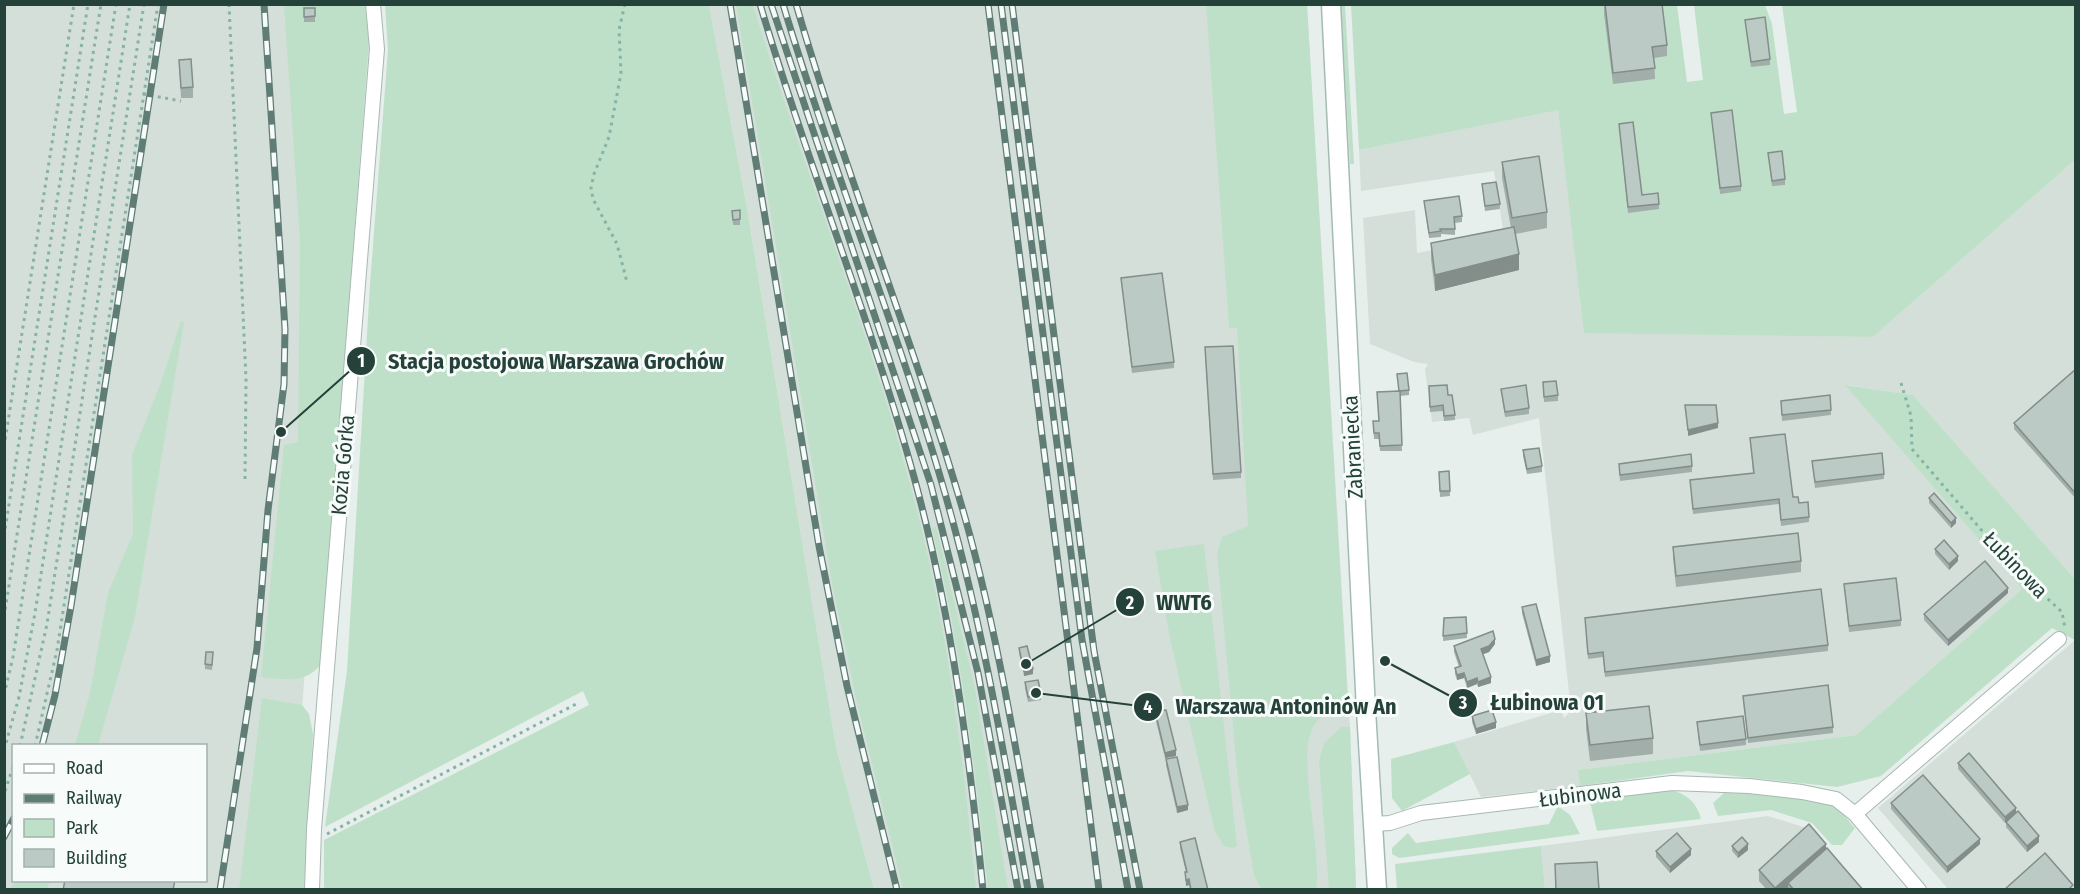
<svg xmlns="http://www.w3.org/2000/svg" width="2080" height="894" font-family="'Fira Sans Condensed',sans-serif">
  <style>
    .built { fill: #d4dfda; fill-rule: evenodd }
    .green { fill: #bfe0c8 }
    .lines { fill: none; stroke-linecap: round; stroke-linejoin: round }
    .street-casing { stroke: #a8b8b2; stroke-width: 16 }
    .secondary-casing { stroke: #a4bbb3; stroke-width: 21 }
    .path { stroke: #86b3a5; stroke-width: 3; stroke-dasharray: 3 4.5; stroke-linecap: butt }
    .street { stroke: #fff; stroke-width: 14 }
    .secondary { stroke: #fff; stroke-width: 18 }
    .rail-casing { stroke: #5f7d75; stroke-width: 7 }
    .rail { stroke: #f7fbf9; stroke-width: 4.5; stroke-dasharray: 14; stroke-linecap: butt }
    .wall { fill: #a1aea9 }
    .shaded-wall { fill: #838d89 }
    .building { fill: #bbcac4; stroke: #838d89; stroke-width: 1.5 }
    .labels { text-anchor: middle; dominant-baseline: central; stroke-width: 6; stroke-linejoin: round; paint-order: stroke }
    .street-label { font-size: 21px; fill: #24423a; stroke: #f7fbf9 }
    .leader { fill: none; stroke: #24423a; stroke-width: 2 }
    .callout-dot { fill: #24423a; stroke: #f7fbf9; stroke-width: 2 }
    .mark-label { font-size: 18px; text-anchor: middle; font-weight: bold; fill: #fff }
    .callout-label { font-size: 22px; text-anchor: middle; font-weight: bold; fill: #24423a; stroke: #f7fbf9; stroke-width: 6; stroke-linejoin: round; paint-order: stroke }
  </style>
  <rect width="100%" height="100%" fill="#e6efeb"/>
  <!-- built -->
  <g class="built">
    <path d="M4,5H342L314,544L289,889H5ZM14,746H206V880H14Z"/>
    <polygon points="709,5 1307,5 1350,727 1356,889 874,889 836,747 747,208"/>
    <polygon points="1558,109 1585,332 1873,337 2075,160 2075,579 1913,395 1846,385 2022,589 1856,735 1579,770 1580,786 1481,797 1454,742 1561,710 1564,718 1571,711 1539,418 1473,435 1469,418 1432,422 1425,369 1428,364 1414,362 1370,344 1363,218 1415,210 1417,253 1504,236 1494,171 1361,191 1359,150"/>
    <polygon points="2075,640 2075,889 1948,889 1878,808"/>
    <polygon points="1768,816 1810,829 1864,889 1545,889 1541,846"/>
  </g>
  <!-- green -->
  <g class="green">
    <path d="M284,5H365L369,43L321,664C305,685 284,679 261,677L284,445L298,442L300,241Z"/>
    <polygon points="385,5 709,5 747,208 836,747 874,889 324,889 324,840 589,705 583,691 325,827 347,671 370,284 388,50"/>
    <path d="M736,5H753C807,181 880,354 923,535C951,652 964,770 976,889H903L857,703L832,584Z"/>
    <path d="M1206,5H1307L1348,705C1336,710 1320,714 1313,727C1296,758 1323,851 1316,889H1261L1254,875L1238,781L1217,553L1222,537L1248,526L1237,328H1229Z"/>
    <polygon points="1341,5 1345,5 1354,164 1350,164"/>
    <polygon points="1351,5 1677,5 1687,82 1703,80 1694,5 1765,5 1772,24 1784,114 1797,112 1782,5 2075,5 2075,160 1873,337 1584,333 1558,110 1359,150"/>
    <polygon points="181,321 184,322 135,617 98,745 75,745 90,693 108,593 133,534 132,455 160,385"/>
    <polygon points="1845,385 1913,395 2075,579 2075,640 2052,628 1881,776 1837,787 1688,771 1580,786 1578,770 1856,735 2022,589"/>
    <path d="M936,527L975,688L1008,889H988C975,768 961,647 932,528Z"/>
    <polygon points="1204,544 1237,846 1233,848 1224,846 1215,832 1170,639 1155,551"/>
    <polygon points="262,698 302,705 309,714 313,734 304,889 239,890"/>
    <polygon points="1341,727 1350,727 1356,889 1329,889 1319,761 1324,743"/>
    <polygon points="1454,742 1470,774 1402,811 1392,798 1391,759"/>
    <path d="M1671,790C1687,794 1697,803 1701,819L1597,831L1589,798Z"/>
    <path d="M1724,793C1758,794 1806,789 1836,808C1843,812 1849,822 1855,828L1842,845H1832L1812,823L1771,810L1718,816L1713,803Z"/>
    <polygon points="1558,806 1570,815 1580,834 1399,858 1392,854 1392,848 1408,833 1416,843 1549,824"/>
    <polygon points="1541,846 1545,889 1397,889 1395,864"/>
    <polygon points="15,881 15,880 50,881 47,889 10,889"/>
  </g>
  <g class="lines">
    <!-- street casing -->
    <g class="street-casing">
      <g id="street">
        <polyline points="1855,814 2059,639"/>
        <polyline points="1374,824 1390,823 1421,813 1672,783 1749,786 1802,792 1836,799 1855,814 1919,890"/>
        <polyline points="312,890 314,829 377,49 373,4"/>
      </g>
    </g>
    <!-- secondary casing -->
    <g class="secondary-casing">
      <polyline id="secondary" points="1331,4 1366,710 1377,890"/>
    </g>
    <!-- path -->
    <g class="path">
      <polyline points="229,4 246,379 245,481"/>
      <polyline points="625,4 619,30 621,73 609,137 594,174 591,188 593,199 617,244 627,282"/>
      <polyline points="143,94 181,101"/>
      <polyline points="1901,383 1911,416 1912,449 2013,567 2062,612 2065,628"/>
      <polyline points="4,447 74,4"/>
      <polyline points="4,536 88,4"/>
      <polyline points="4,617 101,4"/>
      <polyline points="4,695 13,657 116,4"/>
      <polyline points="20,746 47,624 144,4"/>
      <polyline points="35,746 57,650 158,4"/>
      <polyline points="4,750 19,697 35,613 130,4"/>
      <polyline points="5,791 14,764"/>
      <polyline points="327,834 578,703"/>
    </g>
    <!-- street -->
    <use href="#street" class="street"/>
    <!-- secondary -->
    <use href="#secondary" class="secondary"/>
    <!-- rail casing -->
    <g class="rail-casing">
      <g id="rail">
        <polyline points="730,4 819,546 847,686 897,890"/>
        <path d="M760,4C807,163 870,317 914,477C951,612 969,751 983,890"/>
        <polyline points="771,4 931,485 978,673 1018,890"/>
        <path d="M783,4C831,166 895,321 942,483C981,616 1004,753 1028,890"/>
        <path d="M796,4C846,176 914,342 964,514C999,637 1018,764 1041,890"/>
        <polyline points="988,4 1099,890"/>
        <polyline points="1001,4 1082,640 1128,890"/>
        <polyline points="1012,4 1094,651 1140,890"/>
        <polyline points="42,746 55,695 71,606 164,4"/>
        <polyline points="4,837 14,818"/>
        <polyline points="220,890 257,648 268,510 284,384 285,329 264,4"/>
      </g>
    </g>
    <!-- rail -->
    <use href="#rail" class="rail"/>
  </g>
  <!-- wall -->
  <g class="wall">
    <polygon points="1604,4 1667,45 1667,56 1654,58 1655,79 1613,84 1604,14"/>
    <rect x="304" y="8" width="11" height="14"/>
    <polygon points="1745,20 1770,59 1770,65 1751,67"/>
    <polygon points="179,60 193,87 193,98 181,98"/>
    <polygon points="1711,113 1741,186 1741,191 1720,194"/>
    <polygon points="1619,124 1642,195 1659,204 1659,209 1628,213"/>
    <polygon points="1768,153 1785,179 1785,185 1772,186"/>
    <polygon points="1502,162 1547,212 1547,228 1515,234 1519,270 1435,291 1431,259 1431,243 1511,228 1502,178"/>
    <polygon points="1482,184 1500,204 1500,209 1485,211"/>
    <polygon points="1424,201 1462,216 1462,222 1455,223 1455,235 1441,234 1441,237 1429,238"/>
    <polygon points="732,211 740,219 740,225 733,225"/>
    <polygon points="1121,278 1174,362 1174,368 1132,373"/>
    <polygon points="1205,353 1241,472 1241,478 1213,480"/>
    <polygon points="2076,369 2076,499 2014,429 2014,423"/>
    <polygon points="1543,382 1558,395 1558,401 1544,402"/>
    <polygon points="1429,386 1455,415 1455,420 1444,421 1443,411 1430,412"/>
    <polygon points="1501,389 1529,408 1529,414 1505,417"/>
    <polygon points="1409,390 1409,395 1400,396 1402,451 1380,451 1379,439 1374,439 1373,421 1379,421 1377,392"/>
    <polygon points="1781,401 1831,410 1831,415 1782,421"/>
    <polygon points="1750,438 1793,497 1799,503 1809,517 1809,522 1781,526 1779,504 1693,514 1690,480 1753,473"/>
    <polygon points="1523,450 1542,466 1542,472 1527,474 1523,456"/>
    <polygon points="1812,461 1884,474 1884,479 1815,488"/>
    <polygon points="1619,464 1692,466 1692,472 1620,481"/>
    <polygon points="1449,471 1450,496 1440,497 1439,472"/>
    <polygon points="1929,498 1956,523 1951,528 1929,503"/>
    <polygon points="1673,547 1801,561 1801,572 1676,587 1673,558"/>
    <polygon points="1935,549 1958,561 1949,570 1935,554"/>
    <polygon points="1844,584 1901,620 1901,626 1849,632"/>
    <polygon points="2008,593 1948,646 1924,620 1924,614"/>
    <polygon points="1522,607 1550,662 1536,666 1522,613"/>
    <polygon points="1466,617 1467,638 1443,641 1444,618"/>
    <polygon points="1585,618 1828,645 1828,651 1605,677 1603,657 1588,659"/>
    <polygon points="1495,644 1489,652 1483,654 1491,683 1478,687 1477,684 1467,688 1464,678 1457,680 1455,674 1455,668 1459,667 1454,652 1454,646"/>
    <polygon points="1019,648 1033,674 1024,676 1019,653"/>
    <polygon points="213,658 212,670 205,669 205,664"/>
    <polygon points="1025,682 1041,694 1041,700 1028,702 1025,688"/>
    <polygon points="1743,696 1833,727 1833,733 1748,743"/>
    <polygon points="1155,711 1176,756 1165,758 1155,717"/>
    <polygon points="1586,713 1653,738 1653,754 1590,761 1586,729"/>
    <polygon points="1472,716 1496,728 1476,734 1472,722"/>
    <polygon points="1697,722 1746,739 1746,745 1700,751"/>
    <polygon points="1166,759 1188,810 1177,813 1166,765"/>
    <polygon points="1958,763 2016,813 2039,842 2027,852 2006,827 2006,822 2005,823 1958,769"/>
    <polygon points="1891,803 1980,844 1947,873 1891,809"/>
    <polygon points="1180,842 1208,890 1190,890 1189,885 1186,886 1185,878 1185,872 1186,872 1180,848"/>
    <polygon points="1732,846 1748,850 1738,858 1732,851"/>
    <polygon points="1826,849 1863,890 1789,890 1788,888 1786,890 1767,890 1759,881 1759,870"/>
    <polygon points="1656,851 1691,855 1670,873 1656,857"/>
  </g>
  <!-- shaded-wall -->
  <g class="shaded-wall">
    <polygon points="1519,254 1519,270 1435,291 1435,275"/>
    <polygon points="1718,423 1718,428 1688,436 1688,430"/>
    <polygon points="1956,518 1956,523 1951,528 1951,523"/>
    <polygon points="1958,556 1958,561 1949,570 1949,564"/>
    <polygon points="2008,588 2008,593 1948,646 1948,640"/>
    <polygon points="1495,639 1495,644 1489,652 1481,655 1481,649"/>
    <polygon points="1550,656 1550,662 1536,666 1536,660"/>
    <polygon points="1033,669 1033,674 1024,676 1024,671"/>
    <polygon points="1464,673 1464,678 1457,680 1457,675"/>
    <polygon points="1491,677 1491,683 1478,687 1478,682"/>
    <polygon points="1477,678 1477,684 1467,688 1467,682"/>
    <polygon points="1496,722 1496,728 1476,734 1476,729"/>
    <polygon points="1176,750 1176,756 1165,758 1165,753"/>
    <polygon points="1188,805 1188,810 1177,813 1177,807"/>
    <polygon points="2016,808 2016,813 2005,823 2005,817"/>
    <polygon points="2039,836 2039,842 2027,852 2027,846"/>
    <polygon points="1980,839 1980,844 1947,873 1947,867"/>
    <polygon points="1748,844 1748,850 1738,858 1738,853"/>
    <polygon points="1826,844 1826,855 1788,883 1788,888 1786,890 1775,890 1775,888"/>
    <polygon points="1691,849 1691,855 1670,873 1670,867"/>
    <polygon points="1189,879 1189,885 1186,886 1186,880"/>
  </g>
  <!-- building -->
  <g class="building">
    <polygon points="1605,4 1662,4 1667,45 1652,47 1655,68 1613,73"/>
    <polygon points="304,8 315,8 315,16 304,17"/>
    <polygon points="1765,17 1770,59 1751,62 1745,20"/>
    <polygon points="191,59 193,87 181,88 179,60"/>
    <polygon points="1732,110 1741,186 1720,188 1711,113"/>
    <polygon points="1633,122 1642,195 1658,193 1659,204 1628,207 1619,124"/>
    <polygon points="1782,151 1785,179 1772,181 1768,153"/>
    <polygon points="1539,156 1547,212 1512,218 1502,162"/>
    <polygon points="1496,182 1500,204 1485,206 1482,184"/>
    <polygon points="1459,196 1462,216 1454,217 1455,229 1440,229 1441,231 1429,233 1424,201"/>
    <polygon points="740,210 740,219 733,220 732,211"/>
    <polygon points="1514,227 1519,254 1435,275 1431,243"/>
    <polygon points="1162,273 1174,362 1132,367 1121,278"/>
    <polygon points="1233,346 1241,472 1213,474 1205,347"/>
    <polygon points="2076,369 2076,494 2014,423"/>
    <polygon points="1407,373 1409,390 1399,391 1397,374"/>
    <polygon points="1556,381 1558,395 1544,397 1543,382"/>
    <polygon points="1447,385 1448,395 1452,395 1455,415 1444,416 1443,405 1430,407 1429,386"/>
    <polygon points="1526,385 1529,408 1505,412 1501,389"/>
    <polygon points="1400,391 1402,445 1380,446 1379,433 1374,433 1373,421 1379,421 1377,392"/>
    <polygon points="1830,395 1831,410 1782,415 1781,401"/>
    <polygon points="1685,405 1716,405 1718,423 1688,430"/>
    <polygon points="1785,434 1793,497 1798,497 1799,503 1808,502 1809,517 1781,520 1779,499 1693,509 1690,480 1754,473 1750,438"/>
    <polygon points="1539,448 1542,466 1527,469 1523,450"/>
    <polygon points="1882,453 1884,474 1815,482 1812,461"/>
    <polygon points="1691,454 1692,466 1620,475 1619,464"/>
    <polygon points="1449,471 1450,491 1440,491 1439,472"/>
    <polygon points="1934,493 1956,518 1951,523 1929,498"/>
    <polygon points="1798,533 1801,561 1676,576 1673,547"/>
    <polygon points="1944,540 1958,556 1949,564 1935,549"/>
    <polygon points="1985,561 2008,588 1948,640 1924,614"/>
    <polygon points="1896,578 1901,620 1849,626 1844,584"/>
    <polygon points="1821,589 1828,645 1605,672 1603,652 1588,654 1585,618"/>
    <polygon points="1536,604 1550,656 1536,660 1522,607"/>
    <polygon points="1466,617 1467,633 1443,636 1444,618"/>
    <polygon points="1493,631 1495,639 1489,646 1481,649 1491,677 1478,682 1477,678 1467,682 1464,673 1457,675 1455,668 1461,666 1454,646"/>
    <polygon points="1027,646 1033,669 1024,671 1019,648"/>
    <polygon points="206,652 213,652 212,665 205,664"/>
    <polygon points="1038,680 1041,694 1028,697 1025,682"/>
    <polygon points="1828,685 1833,727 1748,738 1743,696"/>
    <polygon points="1649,706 1653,738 1590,745 1586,713"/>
    <polygon points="1166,710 1176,750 1165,753 1155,711"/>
    <polygon points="1492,710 1496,722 1476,729 1472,716"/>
    <polygon points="1743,716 1746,739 1700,745 1697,722"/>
    <polygon points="1969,753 2016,808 2005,817 1958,763"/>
    <polygon points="1177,757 1188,805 1177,807 1166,759"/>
    <polygon points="1923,775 1980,839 1947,867 1891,803"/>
    <polygon points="2018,811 2039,836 2027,846 2006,822"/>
    <polygon points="1809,824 1826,844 1775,888 1759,870"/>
    <polygon points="1677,833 1691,849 1670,867 1656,851"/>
    <polygon points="1742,837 1748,844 1738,853 1732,846"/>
    <polygon points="1195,838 1208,890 1191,890 1189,879 1186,880 1185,872 1187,872 1180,842"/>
    <polygon points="1827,848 1863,890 1794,890 1788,883"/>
    <polygon points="2045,853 2073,885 2068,890 2004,890"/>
    <polygon points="1597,862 1599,890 1556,890 1555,864"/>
    <polygon points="65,880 175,880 173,890 63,890"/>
  </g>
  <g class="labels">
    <!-- street labels -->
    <g class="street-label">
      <text transform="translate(1353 447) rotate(-93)">Zabraniecka</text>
      <text transform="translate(343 465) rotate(-85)">Kozia Górka</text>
      <text transform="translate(2015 565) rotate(46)">Łubinowa</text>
      <text transform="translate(1580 795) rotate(-7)">Łubinowa</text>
    </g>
  </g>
  <!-- callouts -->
  <path class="leader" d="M281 432L361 361M1026 664L1130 602M1385 661L1463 703M1036 693L1148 707"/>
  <g class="callout-dot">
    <circle cx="281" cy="432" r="6"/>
    <circle cx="1026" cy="664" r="6"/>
    <circle cx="1385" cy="661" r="6"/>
    <circle cx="1036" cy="693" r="6"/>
    <circle cx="361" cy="361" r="15"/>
    <circle cx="1130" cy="602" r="15"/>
    <circle cx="1463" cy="703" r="15"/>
    <circle cx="1148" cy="707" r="15"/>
  </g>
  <g class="mark-label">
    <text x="361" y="367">1</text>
    <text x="1130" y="609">2</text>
    <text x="1463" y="709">3</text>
    <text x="1148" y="713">4</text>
  </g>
  <g class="callout-label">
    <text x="556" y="369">Stacja postojowa Warszawa Grochów</text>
    <text x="1184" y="610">WWT6</text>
    <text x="1547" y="710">Łubinowa 01</text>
    <text x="1286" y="714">Warszawa Antoninów An</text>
  </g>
  <!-- border -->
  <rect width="2080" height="894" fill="none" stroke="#24423a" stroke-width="12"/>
  <!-- legend -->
  <rect x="12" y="744" width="195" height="138" fill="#f7fbf9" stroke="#a3b1ad" stroke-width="1.5"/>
  <rect x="24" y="764" width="30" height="9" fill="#ffffff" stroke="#a3b1ad" stroke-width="1.5"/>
  <text x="66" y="774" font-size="18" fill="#24423a">Road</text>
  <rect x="24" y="794" width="30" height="9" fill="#5f7d75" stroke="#a3b1ad" stroke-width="1.5"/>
  <text x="66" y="804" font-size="18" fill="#24423a">Railway</text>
  <rect x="24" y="819" width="30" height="18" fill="#bfe0c8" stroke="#a3b1ad" stroke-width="1.5"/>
  <text x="66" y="834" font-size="18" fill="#24423a">Park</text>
  <rect x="24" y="849" width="30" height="18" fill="#bbcac4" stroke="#a3b1ad" stroke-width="1.5"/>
  <text x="66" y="864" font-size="18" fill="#24423a">Building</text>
</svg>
